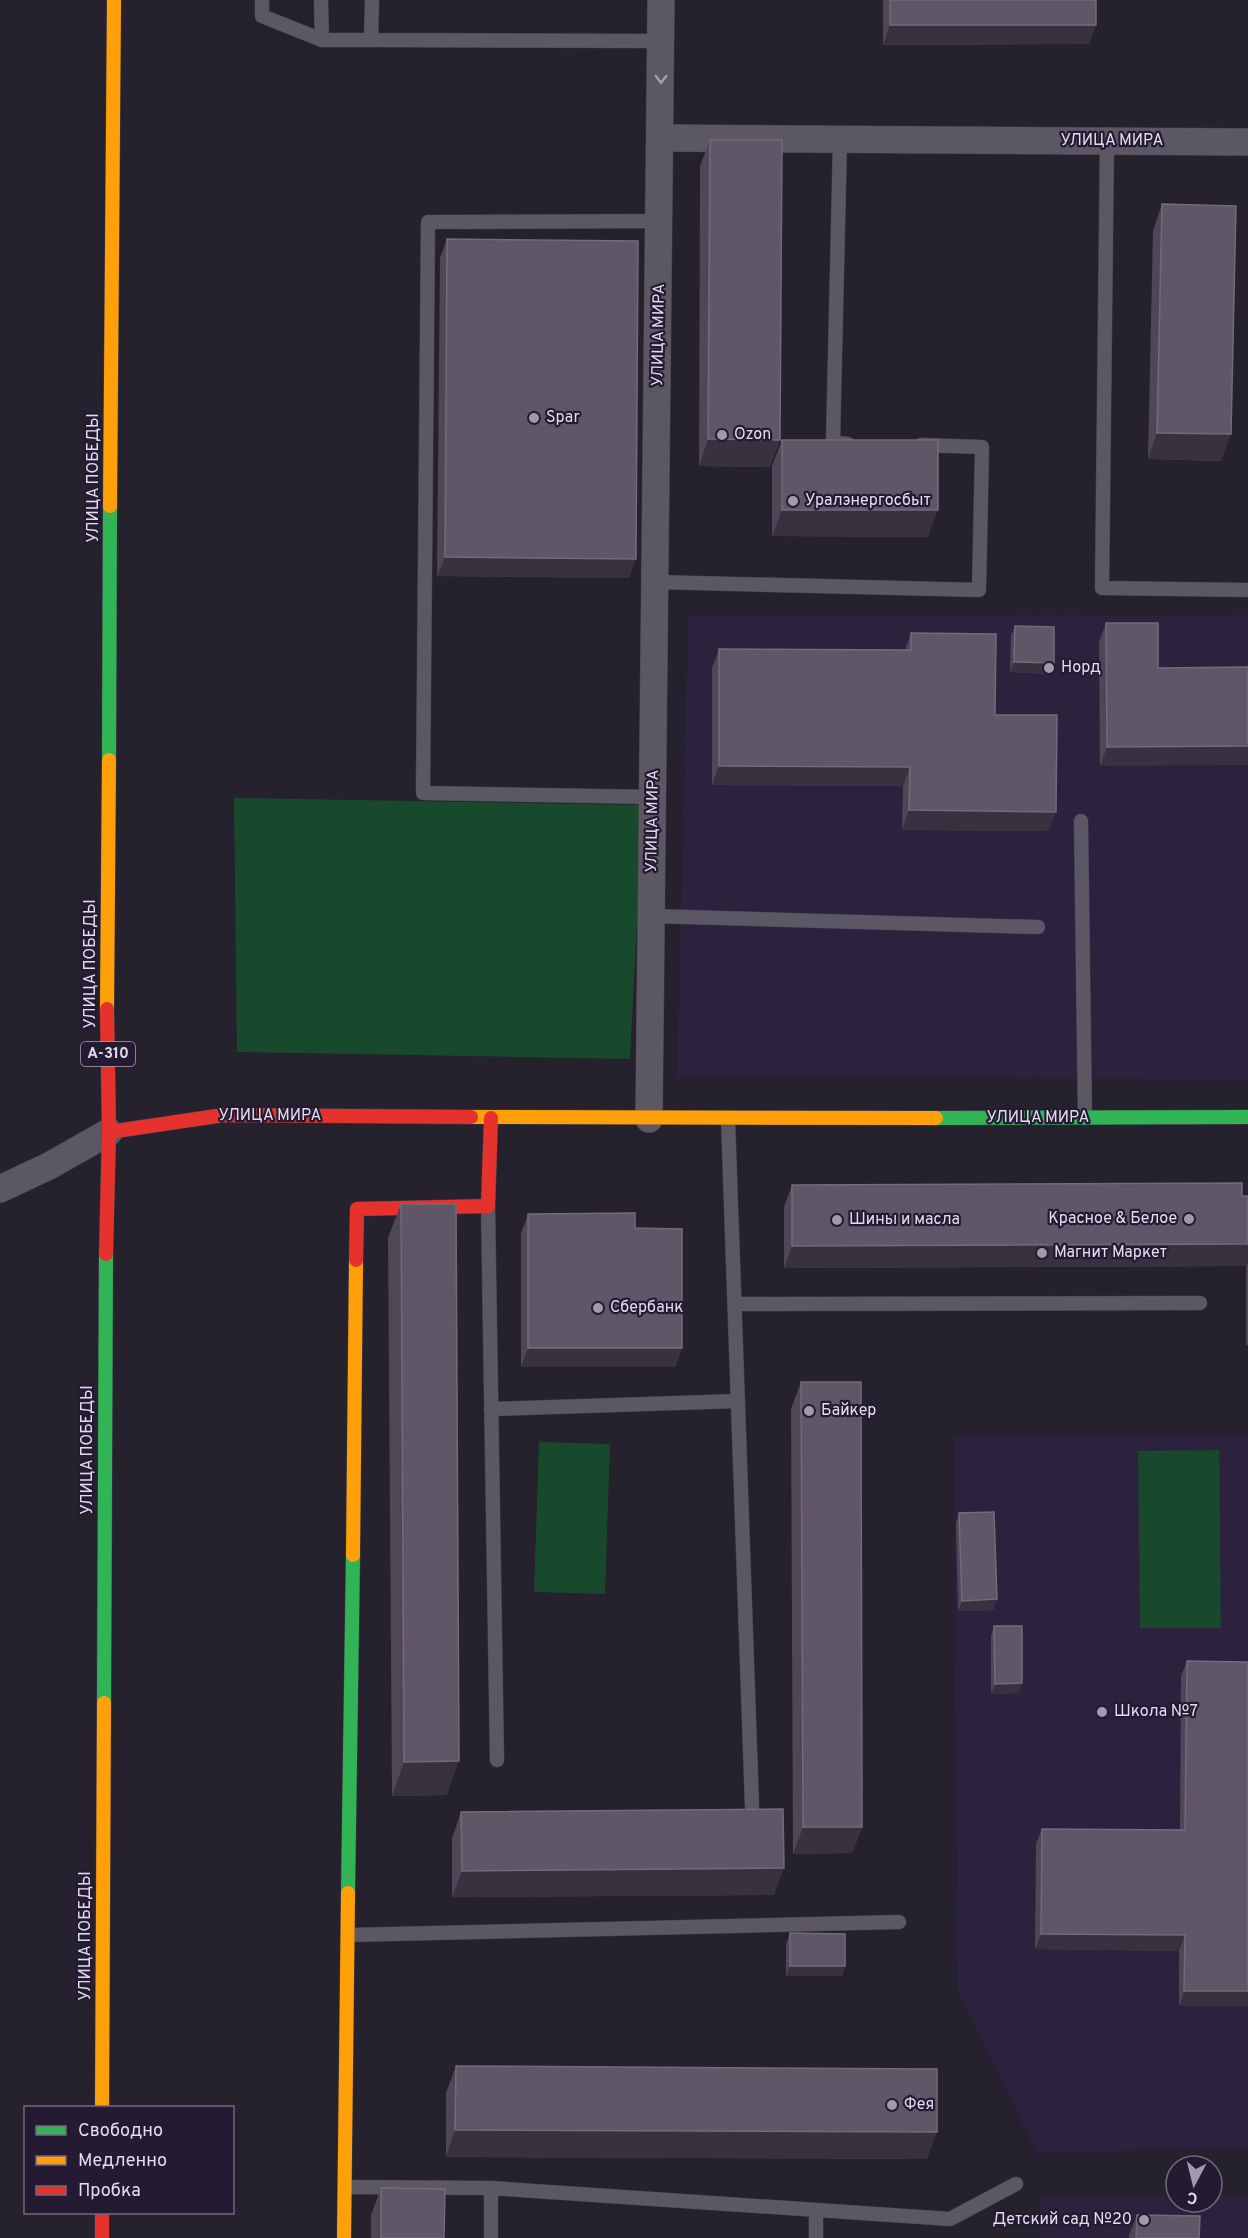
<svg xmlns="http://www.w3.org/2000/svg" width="1248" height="2238" font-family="Overpass,sans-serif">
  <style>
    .built { fill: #2d223e }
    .park { fill: #18492c }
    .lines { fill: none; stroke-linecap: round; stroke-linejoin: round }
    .lane-casing { stroke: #413d48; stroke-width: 15 }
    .street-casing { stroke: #413d48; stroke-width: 28 }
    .fast-casing { stroke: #413d48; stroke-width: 15 }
    .slow-casing { stroke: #413d48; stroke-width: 15 }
    .jam-casing { stroke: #413d48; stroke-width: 15 }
    .lane { stroke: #5b5763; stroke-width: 14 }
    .street { stroke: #5b5763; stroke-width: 27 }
    .fast { stroke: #30b455; stroke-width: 14 }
    .slow { stroke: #ff9f0a; stroke-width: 14 }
    .jam { stroke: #e5322d; stroke-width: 14 }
    .wall { fill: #4f4657 }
    .shaded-wall { fill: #383140 }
    .building { fill: #5f5667; stroke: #736b7c; stroke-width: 1.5 }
    .oneway { stroke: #a5a0af }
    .poi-dot { fill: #a09baa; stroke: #241b33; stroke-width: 2 }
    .labels { text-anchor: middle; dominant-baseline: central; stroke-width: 4.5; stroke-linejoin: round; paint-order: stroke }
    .shield { fill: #241b33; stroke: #a9a2b5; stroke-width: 1.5 }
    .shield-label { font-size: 15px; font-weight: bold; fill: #e2dced }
    .street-label { font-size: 16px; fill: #e2dced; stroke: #241b33 }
    .poi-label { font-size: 16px; fill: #e2dced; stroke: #241b33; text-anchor: start }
  </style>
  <rect width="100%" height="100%" fill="#25212d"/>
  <!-- built -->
  <g class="built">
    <polygon points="1248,615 1248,1079 677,1078 688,616"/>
    <polygon points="1248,1435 1248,2149 1036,2152 957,1989 954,1436"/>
    <polygon points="1040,2195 1176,2195 1176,2202 1212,2202 1212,2195 1248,2195 1248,2238 1040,2238"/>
  </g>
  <!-- park -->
  <g class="park">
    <polygon points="234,798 643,805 630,1059 237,1052"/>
    <polygon points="539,1442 610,1444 605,1594 534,1592"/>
    <polygon points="1219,1450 1221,1628 1140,1628 1138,1451"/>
  </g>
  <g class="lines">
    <!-- lane casing -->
    <g class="lane-casing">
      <g id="lane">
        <polyline points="262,0 262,16 322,40 371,40"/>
        <polyline points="321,0 322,40"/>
        <polyline points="372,0 371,40 661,41"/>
        <polyline points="840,139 833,443 848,444"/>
        <polyline points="1107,141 1102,588 1248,590"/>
        <polyline points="656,582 979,590 982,447 921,445"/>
        <polyline points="653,797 423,793 428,222 660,221"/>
        <polyline points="1081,821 1085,1118"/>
        <polyline points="651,916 1038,927"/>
        <polyline points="728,1119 752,1806"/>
        <polyline points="488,1206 497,1760"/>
        <polyline points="735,1304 1200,1303"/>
        <polyline points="491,1409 738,1401"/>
        <polyline points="348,1935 899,1922"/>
        <polyline points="345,2187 491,2188 491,2238"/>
        <polyline points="491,2188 950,2219 1016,2184"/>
        <polyline points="816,2238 816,2211"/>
      </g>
    </g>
    <!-- street casing -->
    <g class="street-casing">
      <g id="street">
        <polyline points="661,138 1248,142"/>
        <polyline points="649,1119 661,0"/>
        <polyline points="0,1189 49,1166 109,1132"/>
      </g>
    </g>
    <!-- fast casing -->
    <g class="fast-casing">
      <g id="fast">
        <polyline points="109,760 110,506"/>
        <polyline points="936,1118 1248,1117"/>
        <polyline points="104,1703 106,1254"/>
        <polyline points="348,1893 353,1555"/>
      </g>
    </g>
    <!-- slow casing -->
    <g class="slow-casing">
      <g id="slow">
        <polyline points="110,506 114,0"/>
        <polyline points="107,1009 109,760"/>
        <polyline points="471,1117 936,1118"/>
        <polyline points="353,1555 356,1260"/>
        <polyline points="102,2108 104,1703"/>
        <polyline points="344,2238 348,1893"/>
      </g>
    </g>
    <!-- jam casing -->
    <g class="jam-casing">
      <g id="jam">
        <polyline points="109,1132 224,1115 471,1117"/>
        <polyline points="106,1254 109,1132 107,1009"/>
        <polyline points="356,1260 357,1209 488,1206 491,1118"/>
        <polyline points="102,2212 102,2238"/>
      </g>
    </g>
    <!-- lane -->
    <use href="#lane" class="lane"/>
    <!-- street -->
    <use href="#street" class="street"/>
    <!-- fast -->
    <use href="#fast" class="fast"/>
    <!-- slow -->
    <use href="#slow" class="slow"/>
    <!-- jam -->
    <use href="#jam" class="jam"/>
  </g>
  <!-- wall -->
  <g class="wall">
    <polygon points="883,0 1096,0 1096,25 1089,44 883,45"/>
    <polygon points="710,140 780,440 770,467 699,466 700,166"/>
    <polygon points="1162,204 1221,461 1148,459 1153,231"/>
    <polygon points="447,239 629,578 437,576 440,258"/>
    <polygon points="782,440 928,537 772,536 772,466"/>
    <polygon points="1106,623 1158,668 1100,766 1099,642"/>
    <polygon points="1015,626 1054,663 1050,674 1010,672 1011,636"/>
    <polygon points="911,633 995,715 1049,831 902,830 903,786 712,785 712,668 719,649 905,650"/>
    <polygon points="792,1185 1248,1196 1248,1345 1246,1345 1246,1266 784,1268 784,1207"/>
    <polygon points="401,1204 447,1795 392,1796 388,1238"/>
    <polygon points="528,1214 635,1228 682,1348 675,1367 521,1367 521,1233"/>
    <polygon points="801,1382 862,1827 852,1853 793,1854 791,1409"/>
    <polygon points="959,1513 997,1599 993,1610 958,1611 956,1523"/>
    <polygon points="994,1626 1019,1693 991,1694 991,1636"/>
    <polygon points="1187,1661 1248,1662 1248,2006 1179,2006 1179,1951 1035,1949 1036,1844 1042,1829 1180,1830 1181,1676"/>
    <polygon points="461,1812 774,1895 452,1897 452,1838"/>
    <polygon points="790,1933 845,1966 842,1976 786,1976 786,1944"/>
    <polygon points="456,2066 927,2159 446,2157 446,2093"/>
    <polygon points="381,2188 444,2238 371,2238 371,2215"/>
    <polygon points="1137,2215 1199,2238 1129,2238 1129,2235"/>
  </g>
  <!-- shaded-wall -->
  <g class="shaded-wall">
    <polygon points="890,25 1096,25 1089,44 883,45"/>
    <polygon points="1157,433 1231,434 1221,461 1148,459"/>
    <polygon points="708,439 780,440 770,467 699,466"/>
    <polygon points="782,510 938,510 928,537 772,536"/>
    <polygon points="445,557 636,559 629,578 437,576"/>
    <polygon points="1014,662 1054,663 1050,674 1010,672"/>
    <polygon points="1248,746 1248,765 1100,766 1107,747"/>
    <polygon points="719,766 910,767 903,786 712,785"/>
    <polygon points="909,810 1056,812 1049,831 902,830"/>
    <polygon points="1248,1244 1248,1262 1246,1266 784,1268 792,1246"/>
    <polygon points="528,1348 682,1348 675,1367 521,1367"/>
    <polygon points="997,1599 993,1610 958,1611 962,1601"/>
    <polygon points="1022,1683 1019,1693 991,1694 995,1684"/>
    <polygon points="459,1761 447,1795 392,1796 404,1762"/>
    <polygon points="803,1827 862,1827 852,1853 793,1854"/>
    <polygon points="784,1868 774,1895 452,1897 462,1871"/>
    <polygon points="1041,1934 1185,1935 1179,1951 1035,1949"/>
    <polygon points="790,1966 845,1966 842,1976 786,1976"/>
    <polygon points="1184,1991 1248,1991 1248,2006 1179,2006"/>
    <polygon points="455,2130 937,2132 927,2159 446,2157"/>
  </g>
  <!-- building -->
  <g class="building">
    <rect x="890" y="0" width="206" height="25"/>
    <polygon points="710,140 782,140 780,440 708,439"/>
    <polygon points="1162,204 1236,206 1231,434 1157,433"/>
    <polygon points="447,239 638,241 636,559 445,557"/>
    <rect x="782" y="440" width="156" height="70"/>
    <polygon points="1106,623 1158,623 1158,668 1248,667 1248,746 1107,747"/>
    <polygon points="1015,626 1054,627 1054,663 1014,662"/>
    <polygon points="911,633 996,634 995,715 1057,715 1056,812 909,810 910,767 719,766 719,649 911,650"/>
    <polygon points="1242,1183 1242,1196 1248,1196 1248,1244 792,1246 792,1185"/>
    <polygon points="401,1204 456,1204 459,1761 404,1762"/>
    <polygon points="635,1213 635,1228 682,1229 682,1348 528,1348 528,1214"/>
    <polygon points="801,1382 861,1382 862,1827 803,1827"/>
    <polygon points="994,1512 997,1599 962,1601 959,1513"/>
    <polygon points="994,1626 1022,1626 1022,1683 995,1684"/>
    <polygon points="1187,1661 1248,1662 1248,1991 1184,1991 1185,1935 1041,1934 1042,1829 1185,1830"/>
    <polygon points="783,1809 784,1868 462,1871 461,1812"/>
    <polygon points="790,1933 845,1934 845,1966 790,1966"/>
    <polygon points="456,2066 937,2069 937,2132 455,2130"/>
    <polygon points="381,2188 445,2189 444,2238 381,2238"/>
    <polygon points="1137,2215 1200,2216 1199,2238 1136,2238"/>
  </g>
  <!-- one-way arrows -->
  <defs><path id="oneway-chevron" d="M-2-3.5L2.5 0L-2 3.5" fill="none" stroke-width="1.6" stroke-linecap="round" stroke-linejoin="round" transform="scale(1.5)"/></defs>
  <use class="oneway" href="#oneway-chevron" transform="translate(661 79) rotate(90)"/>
  <!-- markers -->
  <g class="poi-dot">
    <circle cx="534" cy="418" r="6"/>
    <circle cx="722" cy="435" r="6"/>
    <circle cx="793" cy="501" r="6"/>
    <circle cx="1049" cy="668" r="6"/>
    <circle cx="1189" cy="1219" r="6"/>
    <circle cx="837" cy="1220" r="6"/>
    <circle cx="1042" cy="1253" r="6"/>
    <circle cx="598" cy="1308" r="6"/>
    <circle cx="809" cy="1411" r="6"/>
    <circle cx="1102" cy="1712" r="6"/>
    <circle cx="892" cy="2105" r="6"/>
    <circle cx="1144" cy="2220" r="6"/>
  </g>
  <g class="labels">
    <!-- shield labels -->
    <rect class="shield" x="81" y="1042" width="54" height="24" rx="4.5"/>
    <g class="shield-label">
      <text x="108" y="1054">А-310</text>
    </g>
    <!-- street labels -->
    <g class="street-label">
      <text x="1112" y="141">УЛИЦА МИРА</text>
      <text transform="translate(659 335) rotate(-89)">УЛИЦА МИРА</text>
      <text transform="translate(94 478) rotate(-90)">УЛИЦА ПОБЕДЫ</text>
      <text transform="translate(653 821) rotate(-89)">УЛИЦА МИРА</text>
      <text transform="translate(91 964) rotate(-90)">УЛИЦА ПОБЕДЫ</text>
      <text x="270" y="1116">УЛИЦА МИРА</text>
      <text x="1038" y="1118">УЛИЦА МИРА</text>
      <text transform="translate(88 1450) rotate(-90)">УЛИЦА ПОБЕДЫ</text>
      <text transform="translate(86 1936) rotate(-90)">УЛИЦА ПОБЕДЫ</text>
    </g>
    <!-- poi labels -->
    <g class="poi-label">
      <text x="546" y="418">Spar</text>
      <text x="734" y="435">Ozon</text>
      <text x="805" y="501">Уралэнергосбыт</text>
      <text x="1061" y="668">Норд</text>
      <text x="1177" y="1219" text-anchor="end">Красное &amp; Белое</text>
      <text x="849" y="1220">Шины и масла</text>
      <text x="1054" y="1253">Магнит Маркет</text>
      <text x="610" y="1308">Сбербанк</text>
      <text x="821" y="1411">Байкер</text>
      <text x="1114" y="1712">Школа №7</text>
      <text x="904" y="2105">Фея</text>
      <text x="1132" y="2220" text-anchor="end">Детский сад №20</text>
    </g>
  </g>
  <!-- legend -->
  <rect x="24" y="2106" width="210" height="108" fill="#241b33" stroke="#70687d" stroke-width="1.5"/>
  <rect x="36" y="2126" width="30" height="9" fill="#30b455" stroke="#70687d" stroke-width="1.5"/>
  <text x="78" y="2136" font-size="18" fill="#e2dced">Свободно</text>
  <rect x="36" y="2156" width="30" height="9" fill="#ff9f0a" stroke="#70687d" stroke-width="1.5"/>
  <text x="78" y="2166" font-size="18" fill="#e2dced">Медленно</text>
  <rect x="36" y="2186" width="30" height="9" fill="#e5322d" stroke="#70687d" stroke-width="1.5"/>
  <text x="78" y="2196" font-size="18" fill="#e2dced">Пробка</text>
  <!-- north arrow -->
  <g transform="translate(1194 2184) rotate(187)"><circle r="28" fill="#241b33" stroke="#70687d" stroke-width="1.5"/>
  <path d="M0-4.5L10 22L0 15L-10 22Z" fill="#a09baa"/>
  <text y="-9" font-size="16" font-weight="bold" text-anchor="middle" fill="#e2dced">С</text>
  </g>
</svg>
